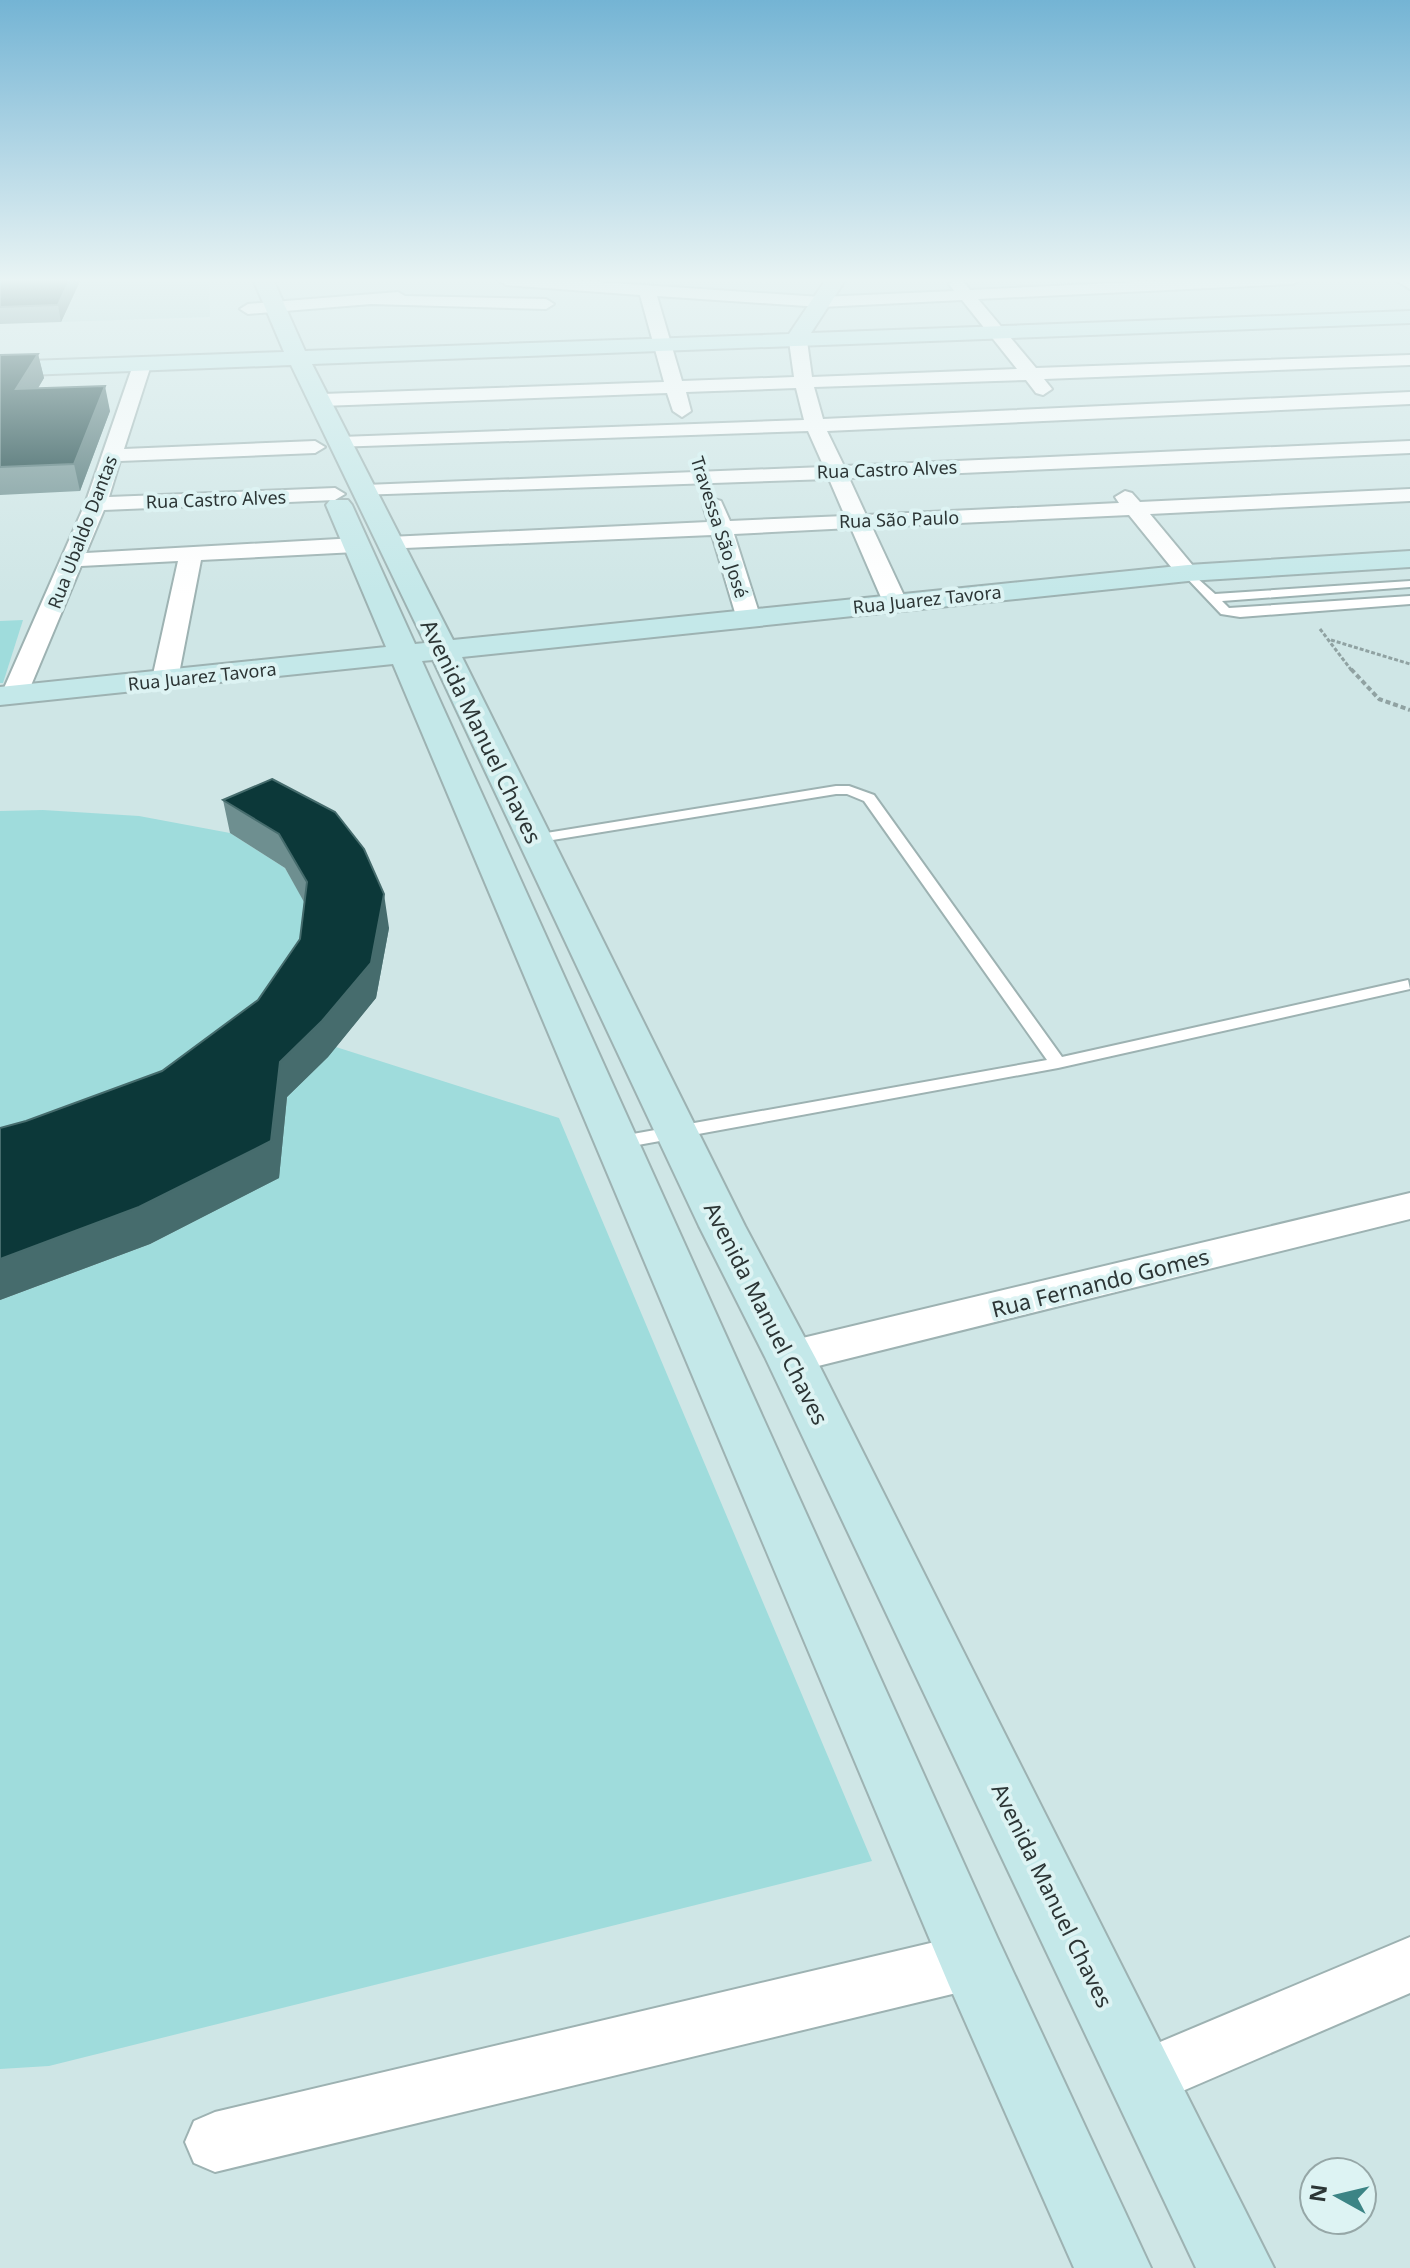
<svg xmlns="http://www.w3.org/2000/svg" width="1410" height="2268" font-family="'Noto Sans',sans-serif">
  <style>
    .built { fill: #bbdbdb }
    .green { fill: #9fdcdc }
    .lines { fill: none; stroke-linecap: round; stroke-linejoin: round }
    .lane-casing { stroke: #9db2b2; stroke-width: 4 }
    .street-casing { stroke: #9db2b2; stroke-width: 4 }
    .secondary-casing { stroke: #9db2b2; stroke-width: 4 }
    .path-far1 { stroke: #90a2a2; stroke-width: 3; stroke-dasharray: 4 2; stroke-linecap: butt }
    .path { stroke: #90a2a2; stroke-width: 4; stroke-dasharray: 5 3; stroke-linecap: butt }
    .lane { fill: #fff; fill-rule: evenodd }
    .street { fill: #fff; fill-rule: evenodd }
    .secondary { fill: #c4e8e9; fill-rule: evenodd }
    .wall { fill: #6e8f90 }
    .shaded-wall { fill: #466c6d }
    .building { fill: #0c3839; stroke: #466c6d; stroke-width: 2 }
    .labels { text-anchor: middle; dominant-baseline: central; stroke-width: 8; stroke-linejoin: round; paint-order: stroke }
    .far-street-label { font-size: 18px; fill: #2c3535; stroke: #ddf3f3 }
    .street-label { font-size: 22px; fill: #2c3535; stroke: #ddf3f3 }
  </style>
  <rect width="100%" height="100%" fill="#cfe6e6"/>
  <!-- built -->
  <polygon class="built" points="81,279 209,279 210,317 61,322"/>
  <!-- green -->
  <g class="green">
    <polygon points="23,620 3,683 0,683 0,621"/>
    <polygon points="43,810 139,816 230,833 285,868 313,916 265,1035 0,1168 0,811"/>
    <polygon points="336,1047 559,1118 872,1861 49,2066 0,2069 0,1300 150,1244 278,1178 287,1097"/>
  </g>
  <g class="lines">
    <!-- lane casing -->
    <g class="lane-casing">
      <g id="lane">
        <polygon points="1188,570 1215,594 1410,581 1410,587 1222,601 1229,608 1410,596 1410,604 1240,617 1221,614 1184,575 1182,573"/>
        <polygon points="836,786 849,786 874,795 1062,1057 1408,980 1410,989 1058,1068 616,1149 610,1147 607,1143 610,1139 616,1137 1047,1060 864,801 847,794 836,794 534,843 527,839 534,835"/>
      </g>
    </g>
    <!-- street casing -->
    <g class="street-casing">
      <g id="street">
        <path d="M554,279L821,297L954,291L949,284L957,279L963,281L970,290L1196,279H1301L1293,284L978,299L1036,368L1410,355V365L1044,379L1052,389L1043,395L1036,393L1026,380L814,387L823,419L1410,392V404L827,431L844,466L1410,441V453L849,478L866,515L1119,503L1115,497L1125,491L1132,493L1140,502L1410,489V501L1150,514L1199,573L1196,578H1180L1129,515L872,527L907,602L903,607H887L883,602L851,528L734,534L760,616L756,621H740L736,616L712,535L381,549L378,544L381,539L389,537L708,522L703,505L714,499L721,501L730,521L845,516L829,479L358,495L355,491L365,485L824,467L808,431L334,447L331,443L334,439L341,437L804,420L796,388L686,392L691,411L682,417L673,411L667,393L322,406L313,400L322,394L664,382L640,295L506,285L498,280ZM657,296L821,307L962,300L1017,369L812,377L807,341L798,336L789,341L794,377L682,381Z"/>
        <polygon points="1394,279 1410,279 1410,289"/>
        <polygon points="398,292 405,296 546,299 554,304 546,309 371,304 248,314 240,309 248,304"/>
        <polygon points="142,360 151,365 124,449 315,441 325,447 315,453 120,461 109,497 335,488 345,494 335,500 104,510 86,553 356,538 367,545 356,552 201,560 178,679 174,684 156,684 152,679 178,561 81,566 27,695 23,700 5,700 1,695 85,504 133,365"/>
        <polygon points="1410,1193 1410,1219 790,1373 775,1368 769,1357 775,1346 790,1341"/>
        <polygon points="973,1933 993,1941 1001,1961 993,1981 973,1989 215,2172 194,2163 185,2142 194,2121 215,2112"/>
        <polygon points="1410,1937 1410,1993 1143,2108 1122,2100 1114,2079 1122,2058"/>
      </g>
    </g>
    <!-- secondary casing -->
    <g class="secondary-casing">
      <polygon id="secondary" points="253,279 273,279 305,351 789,334 826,279 846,279 811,333 1410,311 1410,323 312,364 453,640 1188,565 1410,551 1410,567 1188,581 462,657 745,1226 815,1357 1274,2268 1196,2268 765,1357 699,1226 433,660 422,661 997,1937 1151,2268 1074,2268 949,1985 393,664 0,705 0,687 386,647 326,505 330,500 348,500 352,505 415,644 425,643 291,365 0,376 0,362 284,352"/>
    </g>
    <!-- path-far1 -->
    <g class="path-far1">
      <polyline points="1320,629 1352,671"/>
      <polyline points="1331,640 1410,664"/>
    </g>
    <!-- path -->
    <polyline class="path" points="1351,669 1379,699 1410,710"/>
    <!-- lane -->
    <use href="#lane" class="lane"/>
    <!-- street -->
    <use href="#street" class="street"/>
    <!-- secondary -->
    <use href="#secondary" class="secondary"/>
  </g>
  <!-- wall -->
  <g class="wall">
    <polygon points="0,279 81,279 61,322 0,324"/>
    <polygon points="38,354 44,378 38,388 110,411 80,491 0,495 0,355"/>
    <polygon points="272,779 389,928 376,998 328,1057 287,1097 279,1178 150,1244 0,1300 0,1128 26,1121 162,1071 258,1000 300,939 304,902 285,868 230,833 223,800"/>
  </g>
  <!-- shaded-wall -->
  <g class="shaded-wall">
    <polygon points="70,279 81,279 61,322 58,305"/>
    <polygon points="38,354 44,378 22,415 16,389"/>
    <polygon points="105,386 110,411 80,491 74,464"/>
    <polygon points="384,894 389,928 376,998 328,1057 287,1097 279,1178 150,1244 0,1300 0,1259 280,1062"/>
  </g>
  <!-- building -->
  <g class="building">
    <polygon points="0,279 70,279 58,305 0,307"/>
    <polygon points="38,354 16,389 105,386 74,464 0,467 0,355"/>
    <polygon points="272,779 335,812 364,849 384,894 371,963 322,1021 280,1062 271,1141 139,1207 0,1259 0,1128 26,1121 162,1071 258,1000 300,939 307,882 279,834 223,800"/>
  </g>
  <!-- sky -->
  <linearGradient id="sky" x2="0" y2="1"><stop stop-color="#74b4d4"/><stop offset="0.47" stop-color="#e9f4f4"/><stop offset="1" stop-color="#e9f4f4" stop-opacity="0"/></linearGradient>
  <rect width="1410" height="596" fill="url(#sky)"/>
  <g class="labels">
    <!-- far-street labels -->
    <g class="far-street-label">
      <text transform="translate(887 469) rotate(-2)">Rua Castro Alves</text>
      <text transform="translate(216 499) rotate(-2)">Rua Castro Alves</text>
      <text transform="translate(899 519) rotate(-2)">Rua São Paulo</text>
      <text transform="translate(720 527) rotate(72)">Travessa São José</text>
      <text transform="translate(82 532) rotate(-69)">Rua Ubaldo Dantas</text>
      <text transform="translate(927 599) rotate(-6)">Rua Juarez Tavora</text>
      <text transform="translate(202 676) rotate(-6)">Rua Juarez Tavora</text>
    </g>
    <!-- street labels -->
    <g class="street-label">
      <text transform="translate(482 731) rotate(64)">Avenida Manuel Chaves</text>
      <text transform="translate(1100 1282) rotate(-14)">Rua Fernando Gomes</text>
      <text transform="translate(767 1313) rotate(63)">Avenida Manuel Chaves</text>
      <text transform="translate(1053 1895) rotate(64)">Avenida Manuel Chaves</text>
    </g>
  </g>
  <!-- north arrow -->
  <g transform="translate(1338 2196) rotate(278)"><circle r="38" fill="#ddf3f3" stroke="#96a7a7" stroke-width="2"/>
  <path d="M0-6L14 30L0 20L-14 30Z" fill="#3c8485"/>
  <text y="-12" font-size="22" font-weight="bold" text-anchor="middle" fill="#2c3535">N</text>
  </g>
</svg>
